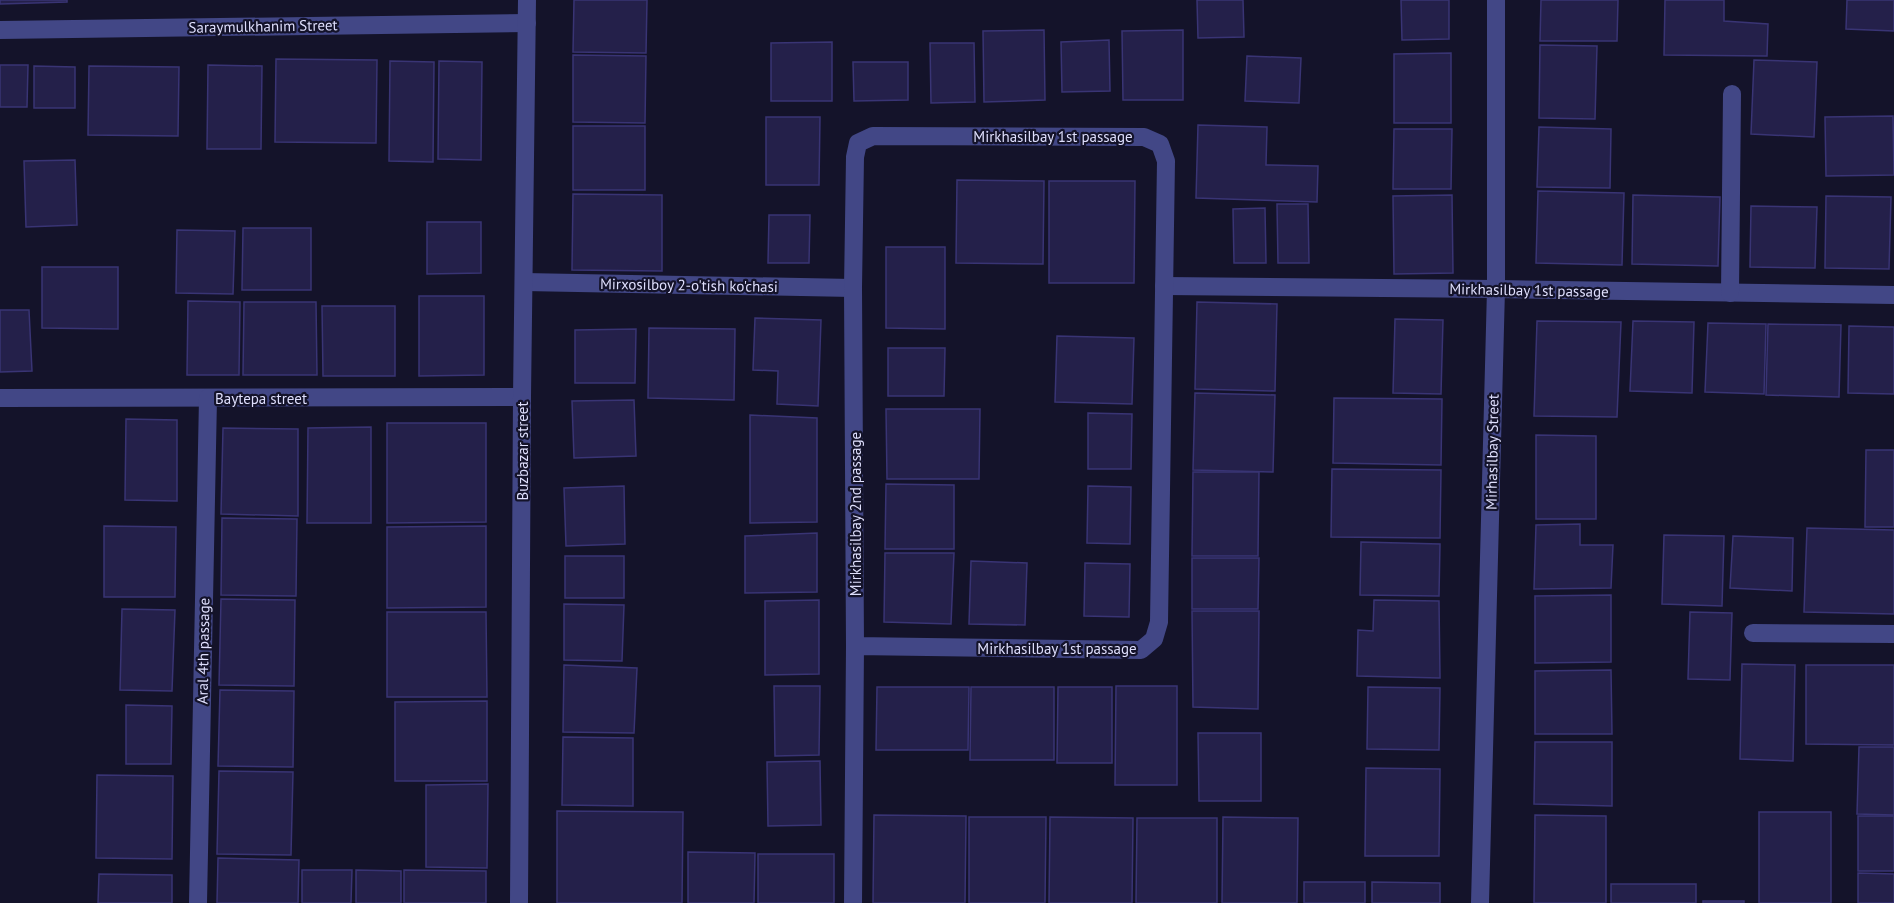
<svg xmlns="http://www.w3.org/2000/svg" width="1894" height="903" font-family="'PT Sans',sans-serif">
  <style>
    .building { fill: #24204a; stroke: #393474; stroke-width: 1.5 }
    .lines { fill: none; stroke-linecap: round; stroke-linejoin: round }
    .minor { stroke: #424786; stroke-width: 18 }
    .labels { text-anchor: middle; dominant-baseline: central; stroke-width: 4.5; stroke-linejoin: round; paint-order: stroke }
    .street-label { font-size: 15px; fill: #dfdffd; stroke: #14132a }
  </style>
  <rect width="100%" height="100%" fill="#14132a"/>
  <!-- building -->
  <g class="building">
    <polygon points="0,0 67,0 67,2 0,4"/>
    <polygon points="574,0 647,0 646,53 573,52"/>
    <polygon points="1197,0 1243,0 1244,37 1198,38"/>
    <polygon points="1401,0 1449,0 1449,39 1402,40"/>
    <polygon points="1541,0 1618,0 1617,41 1540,41"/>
    <polygon points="1665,0 1724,0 1724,21 1768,24 1767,56 1664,55"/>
    <polygon points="1847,0 1894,0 1894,31 1846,29"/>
    <polygon points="1044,30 1045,100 984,102 983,31"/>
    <polygon points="1183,30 1183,100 1123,100 1122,31"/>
    <polygon points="1109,40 1110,91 1062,92 1061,42"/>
    <polygon points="832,42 832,101 771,101 771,43"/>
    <polygon points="930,43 974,43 975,102 931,103"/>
    <polygon points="1540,45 1597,46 1595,119 1539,118"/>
    <polygon points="1451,53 1451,123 1394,123 1394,54"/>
    <polygon points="573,55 646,56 645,123 573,122"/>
    <polygon points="1247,56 1301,58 1299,103 1245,101"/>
    <polygon points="276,59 377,60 376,143 275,142"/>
    <polygon points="1754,60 1817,62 1814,137 1751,134"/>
    <polygon points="390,61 434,62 433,162 389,161"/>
    <polygon points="439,61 482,62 481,160 438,159"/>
    <polygon points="853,62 908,62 908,100 854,101"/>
    <polygon points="0,65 28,65 27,107 0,107"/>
    <polygon points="208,65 262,66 261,149 207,149"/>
    <polygon points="34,66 75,67 75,108 34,108"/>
    <polygon points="89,66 179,67 178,136 88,135"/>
    <polygon points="1893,116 1894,175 1826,176 1825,117"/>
    <polygon points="766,117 820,117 819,185 766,185"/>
    <polygon points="1198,125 1267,127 1266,165 1318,166 1317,202 1196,198"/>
    <rect x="573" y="126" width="72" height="64"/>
    <polygon points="1539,127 1611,129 1610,188 1537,187"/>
    <polygon points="1394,129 1452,129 1451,189 1393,189"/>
    <polygon points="75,160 77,225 26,227 24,161"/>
    <polygon points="957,180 1044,181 1043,264 956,263"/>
    <polygon points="1049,181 1135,181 1134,283 1049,283"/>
    <polygon points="1538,191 1624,193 1622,265 1536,263"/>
    <polygon points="573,194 662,195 662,271 572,270"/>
    <polygon points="1452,195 1453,273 1394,274 1393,196"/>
    <polygon points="1633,195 1720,197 1718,266 1632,264"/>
    <polygon points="1826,196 1891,197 1889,269 1825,268"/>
    <polygon points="1277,204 1308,204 1309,263 1278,263"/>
    <polygon points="1751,206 1817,207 1815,268 1750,267"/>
    <polygon points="1265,208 1266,263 1234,263 1233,209"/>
    <polygon points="769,215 810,215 809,263 768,263"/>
    <polygon points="427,222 481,222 481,273 427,274"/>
    <polygon points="243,228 311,228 311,290 242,290"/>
    <polygon points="177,230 235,231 233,294 176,293"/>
    <polygon points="886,247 945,247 945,329 886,328"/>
    <polygon points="42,267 118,267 118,329 42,328"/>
    <polygon points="419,296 484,296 484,375 419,376"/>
    <polygon points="188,301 240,302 239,375 187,375"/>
    <polygon points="244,302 316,302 317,375 243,375"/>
    <polygon points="1197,302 1277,304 1275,391 1195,389"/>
    <polygon points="322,306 395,306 395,376 323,376"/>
    <polygon points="0,310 29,310 32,371 0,372"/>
    <polygon points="755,318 821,320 818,406 777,404 778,371 753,370"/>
    <polygon points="1395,319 1443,320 1441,394 1393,393"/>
    <polygon points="1537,321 1621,322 1617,417 1534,416"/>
    <polygon points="1633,321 1694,322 1692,393 1630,391"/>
    <polygon points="1708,323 1766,324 1764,394 1705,392"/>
    <polygon points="1768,324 1841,325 1839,397 1766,395"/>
    <polygon points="1849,326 1894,327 1894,394 1848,393"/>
    <polygon points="649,328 735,329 734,400 648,398"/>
    <polygon points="636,329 635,383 575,383 575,330"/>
    <polygon points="1057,336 1134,338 1132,404 1055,402"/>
    <polygon points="888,348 945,348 944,396 888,396"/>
    <polygon points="1195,393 1275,395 1273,472 1193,470"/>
    <polygon points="1334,398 1442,399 1441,465 1333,463"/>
    <polygon points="634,400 636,456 574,458 572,401"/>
    <polygon points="886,409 980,409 979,479 887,479"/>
    <polygon points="1088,413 1132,414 1131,469 1088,469"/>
    <polygon points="750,415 817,418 817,522 750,523"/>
    <polygon points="126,419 177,420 177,501 125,500"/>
    <polygon points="387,423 486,423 486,522 387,523"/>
    <polygon points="371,427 371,523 307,523 308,428"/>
    <polygon points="223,428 298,429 298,516 221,514"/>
    <polygon points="1536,435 1596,436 1596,519 1536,519"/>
    <polygon points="1866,450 1894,450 1894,527 1865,527"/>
    <polygon points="1332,469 1441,470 1440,538 1331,537"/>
    <polygon points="1193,472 1259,472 1258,556 1192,556"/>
    <polygon points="886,484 954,485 954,549 885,549"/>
    <polygon points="624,486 625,544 566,546 564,488"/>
    <polygon points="1088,486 1131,487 1130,544 1087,543"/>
    <polygon points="222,518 297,519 296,596 221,595"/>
    <polygon points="1580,524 1580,545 1613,545 1611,588 1534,589 1536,525"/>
    <polygon points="104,526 176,527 175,597 104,597"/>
    <polygon points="486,526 486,607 387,608 387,527"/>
    <polygon points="1807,528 1894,530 1894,614 1804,612"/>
    <polygon points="817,533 817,592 745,593 745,536"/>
    <polygon points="1664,535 1724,536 1722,606 1662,604"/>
    <polygon points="1733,536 1793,538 1792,591 1730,588"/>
    <polygon points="1361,542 1440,544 1439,596 1360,595"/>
    <polygon points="885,553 954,553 951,624 884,622"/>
    <rect x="565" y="556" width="59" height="42"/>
    <polygon points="1192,558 1259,558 1258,609 1192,609"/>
    <polygon points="971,561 1027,563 1025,625 969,624"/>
    <polygon points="1085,563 1130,564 1129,617 1084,616"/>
    <polygon points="1611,595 1611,662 1535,663 1535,596"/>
    <polygon points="221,599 295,600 294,686 219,685"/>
    <polygon points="819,600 819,674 765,675 765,601"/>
    <polygon points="1374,600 1439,601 1440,678 1357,676 1358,630 1373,631"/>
    <polygon points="564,604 624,605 622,661 564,660"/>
    <polygon points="122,609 175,610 172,691 120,690"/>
    <polygon points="1192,611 1259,611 1258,709 1193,707"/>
    <polygon points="387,612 486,612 487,697 387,697"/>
    <polygon points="1690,612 1732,613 1730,680 1688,679"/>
    <polygon points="1742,664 1795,665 1793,761 1740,759"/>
    <polygon points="564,665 637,668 634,733 563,732"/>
    <polygon points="1806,665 1894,665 1894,745 1806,744"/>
    <polygon points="1611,670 1612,734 1535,734 1535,671"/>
    <polygon points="774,686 820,686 819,755 775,756"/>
    <polygon points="1116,686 1177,686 1177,785 1115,785"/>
    <polygon points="877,687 969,687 968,750 876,750"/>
    <polygon points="971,687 1054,687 1054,760 970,760"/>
    <polygon points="1058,687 1112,687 1112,763 1057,763"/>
    <polygon points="1368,687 1440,688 1439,750 1367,749"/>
    <polygon points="220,690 294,691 293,767 218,766"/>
    <polygon points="487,701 487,781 395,781 395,702"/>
    <polygon points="126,705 172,706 171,764 126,764"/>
    <polygon points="1198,733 1261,733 1261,801 1199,801"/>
    <polygon points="563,737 633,738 633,806 562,805"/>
    <polygon points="1535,742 1612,742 1612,806 1534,804"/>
    <polygon points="1859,747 1894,747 1894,815 1857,814"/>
    <polygon points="820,761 821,825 768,826 767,762"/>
    <polygon points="1366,768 1440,769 1439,856 1365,856"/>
    <polygon points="219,771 293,772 291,855 217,854"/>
    <polygon points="97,775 173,776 172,859 96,858"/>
    <polygon points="488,784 487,868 426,867 426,785"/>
    <polygon points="557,811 683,812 682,903 557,903"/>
    <rect x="1759" y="812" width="72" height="91"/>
    <polygon points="874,815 966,816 965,903 873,903"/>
    <polygon points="1535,815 1606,816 1606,903 1534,903"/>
    <rect x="1858" y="816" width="36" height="55"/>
    <polygon points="969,817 1046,817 1045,903 969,903"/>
    <polygon points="1050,817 1133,818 1132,903 1049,903"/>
    <polygon points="1223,817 1298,818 1297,903 1222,903"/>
    <polygon points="1137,818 1217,818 1217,903 1136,903"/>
    <polygon points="688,852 755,853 754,903 688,903"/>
    <rect x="758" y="854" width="76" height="49"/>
    <polygon points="218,858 299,860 298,903 217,903"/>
    <polygon points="302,870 352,870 351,903 302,903"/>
    <polygon points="356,870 401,871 401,903 356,903"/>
    <polygon points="404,870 486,871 486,903 404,903"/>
    <polygon points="1858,873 1894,874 1894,903 1858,903"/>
    <polygon points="99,874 172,875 172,903 98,903"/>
    <rect x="1304" y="882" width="61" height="21"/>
    <polygon points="1372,882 1440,883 1440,903 1372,903"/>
    <rect x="1611" y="884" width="85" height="19"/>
    <rect x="1703" y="901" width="41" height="2"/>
  </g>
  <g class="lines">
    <!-- minor -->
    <g class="minor">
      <polyline points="0,30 527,23"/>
      <polyline points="524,282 853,288"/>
      <polyline points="1164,286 1496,289 1894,295"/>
      <polyline points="1730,293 1732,94"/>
      <polyline points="0,398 522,397"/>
      <polyline points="1753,633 1894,634"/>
      <polyline points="198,903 208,398"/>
      <polyline points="519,903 522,397 527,0"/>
      <polyline points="853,903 855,646 853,288 855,157 858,143 873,136 1144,137 1160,144 1166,161 1159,622 1154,639 1141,650 855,646"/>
      <polyline points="1480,903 1496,289 1496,0"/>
    </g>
  </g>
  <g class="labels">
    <!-- street labels -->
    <g class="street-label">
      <text transform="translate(263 26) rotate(-1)">Saraymulkhanim Street</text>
      <text x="1053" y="136">Mirkhasilbay 1st passage</text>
      <text transform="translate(689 285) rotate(1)">Mirxosilboy 2-o'tish ko'chasi</text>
      <text transform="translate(1529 290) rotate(1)">Mirkhasilbay 1st passage</text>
      <text x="261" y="398">Baytepa street</text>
      <text transform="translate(522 451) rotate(-90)">Buzbazar street</text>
      <text transform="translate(1492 452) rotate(-89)">Mirhasilbay Street</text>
      <text transform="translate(855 514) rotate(-90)">Mirkhasilbay 2nd passage</text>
      <text x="1057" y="648">Mirkhasilbay 1st passage</text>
      <text transform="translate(203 651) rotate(-89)">Aral 4th passage</text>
    </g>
  </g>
</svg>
